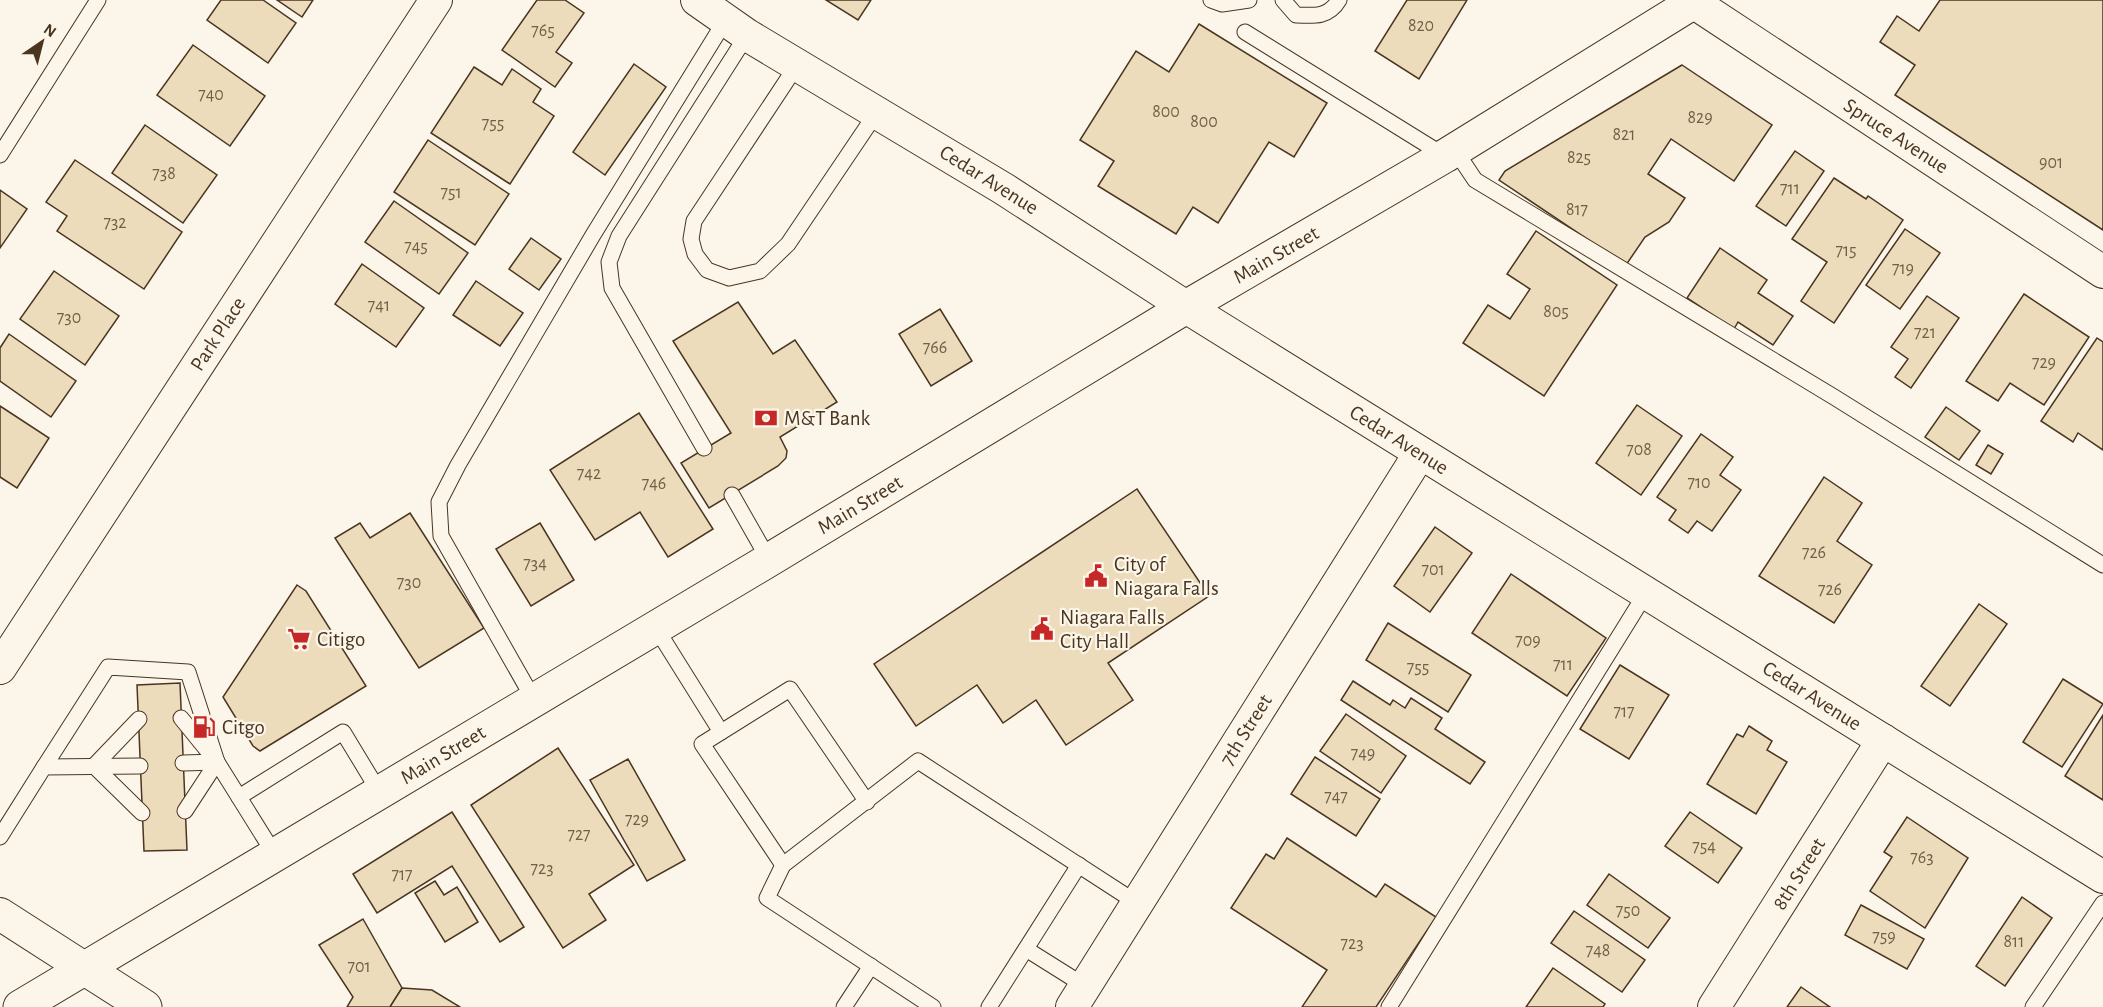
<svg xmlns="http://www.w3.org/2000/svg" width="2103" height="1007" font-family="'Alegreya Sans',sans-serif">
  <style>
    .building { fill: #ecdcbc; stroke: #4a3520; stroke-width: 1.5 }
    .lines { fill: none; stroke-linecap: round; stroke-linejoin: round }
    .service-casing { stroke: #4a3520; stroke-width: 17 }
    .minor-casing { stroke: #4a3520; stroke-width: 34 }
    .secondary-casing { stroke: #4a3520; stroke-width: 35 }
    .primary-casing { stroke: #4a3520; stroke-width: 35 }
    .service { stroke: #fbf6e9; stroke-width: 15 }
    .minor { stroke: #fbf6e9; stroke-width: 32 }
    .secondary { stroke: #fbf6e9; stroke-width: 33 }
    .primary { stroke: #fbf6e9; stroke-width: 33 }
    .labels { text-anchor: middle; dominant-baseline: central; stroke-width: 4.5; stroke-linejoin: round; paint-order: stroke }
    .number-label { font-size: 18px; fill: #725f47 }
    .street-label { font-size: 21px; fill: #4a3520; stroke: #fbf6e9 }
    .poi-label { font-size: 21px; fill: #4a3520; stroke: #fbf6e9; text-anchor: start }
  </style>
  <rect width="100%" height="100%" fill="#fbf6e9"/>
  <!-- building -->
  <g class="building">
    <polygon points="221,0 263,0 296,23 268,63 207,20"/>
    <polygon points="277,0 313,0 302,17"/>
    <polygon points="537,0 565,0 584,13 556,52 572,63 555,87 502,50"/>
    <polygon points="826,0 871,0 858,20"/>
    <polygon points="1407,0 1467,0 1419,79 1375,51"/>
    <polygon points="1940,0 2103,0 2103,230 1895,95 1915,65 1880,42 1897,16 1919,31"/>
    <polygon points="1199,24 1327,103 1294,157 1269,142 1218,223 1193,207 1176,234 1098,186 1114,161 1080,140 1136,51 1169,72"/>
    <polygon points="193,45 265,96 230,146 157,95"/>
    <polygon points="634,64 666,87 605,175 573,152"/>
    <polygon points="1682,65 1772,125 1734,181 1671,139 1648,174 1685,198 1669,222 1645,237 1626,265 1499,180 1505,171"/>
    <polygon points="474,67 502,85 512,69 541,89 533,102 554,116 510,184 431,133"/>
    <polygon points="145,125 217,175 183,223 112,173"/>
    <polygon points="428,140 509,194 475,245 394,192"/>
    <polygon points="1795,151 1824,171 1786,226 1756,206"/>
    <polygon points="75,160 182,232 144,289 57,231 67,216 46,202"/>
    <polygon points="1834,178 1866,199 1868,196 1903,220 1834,323 1801,301 1827,262 1792,239"/>
    <polygon points="0,190 27,209 0,248"/>
    <polygon points="394,201 468,253 439,294 365,242"/>
    <polygon points="1905,229 1940,253 1900,309 1866,285"/>
    <polygon points="1536,231 1617,285 1544,396 1463,343 1488,305 1510,319 1530,289 1507,274"/>
    <polygon points="531,238 561,259 539,290 509,269"/>
    <polygon points="1720,248 1767,280 1758,293 1793,316 1773,345 1738,322 1734,329 1687,298"/>
    <polygon points="362,264 424,308 396,347 335,304"/>
    <polygon points="54,271 119,316 85,365 20,319"/>
    <polygon points="476,281 523,313 500,346 453,315"/>
    <polygon points="2024,294 2089,337 2044,405 2010,383 1998,401 1966,381"/>
    <polygon points="1927,296 1959,318 1911,388 1895,377 1908,359 1891,347"/>
    <polygon points="738,302 773,354 795,340 837,402 780,437 787,451 786,458 778,466 709,508 681,463 731,433 673,341"/>
    <polygon points="940,309 972,361 931,386 899,334"/>
    <polygon points="9,334 76,381 51,417 0,381 0,348"/>
    <polygon points="2097,338 2103,342 2103,450 2078,433 2073,442 2041,421"/>
    <polygon points="1637,405 1682,436 1641,495 1596,463"/>
    <polygon points="0,406 49,438 17,488 0,477"/>
    <polygon points="1946,407 1980,431 1959,460 1925,437"/>
    <polygon points="639,413 713,529 668,557 640,512 595,540 550,470"/>
    <polygon points="1701,434 1733,457 1720,475 1741,490 1712,531 1697,521 1688,533 1669,520 1676,510 1657,497"/>
    <polygon points="1988,445 2003,454 1991,474 1976,465"/>
    <polygon points="1824,477 1862,503 1837,541 1872,565 1834,623 1759,576"/>
    <polygon points="1137,489 1209,596 1108,663 1133,700 1066,745 1036,700 1003,723 977,685 916,726 874,664"/>
    <polygon points="410,513 484,628 419,668 335,538 360,523 370,538"/>
    <polygon points="540,523 574,580 531,606 496,549"/>
    <polygon points="1435,527 1472,553 1430,612 1394,586"/>
    <polygon points="1511,574 1606,638 1567,696 1472,633"/>
    <polygon points="297,585 306,591 366,686 260,751 253,746 223,697"/>
    <polygon points="1979,604 2007,624 1950,706 1921,686"/>
    <polygon points="1388,623 1471,675 1448,712 1366,660"/>
    <polygon points="1620,665 1669,695 1629,759 1580,729"/>
    <polygon points="2063,679 2103,704 2062,767 2023,742"/>
    <polygon points="1353,681 1390,705 1393,700 1405,708 1411,698 1442,718 1435,729 1485,762 1470,784 1341,700"/>
    <polygon points="180,683 187,850 144,851 137,685"/>
    <polygon points="1346,714 1406,756 1381,793 1320,751"/>
    <polygon points="2103,715 2103,800 2065,776"/>
    <polygon points="1749,726 1772,741 1767,750 1787,762 1756,814 1707,784 1737,734 1743,737"/>
    <polygon points="558,748 634,865 589,894 606,920 563,948 471,805"/>
    <polygon points="1315,757 1380,799 1356,836 1291,794"/>
    <polygon points="628,759 685,860 647,881 590,780"/>
    <polygon points="452,812 524,927 500,942 452,866 377,913 353,874"/>
    <polygon points="1690,812 1742,848 1718,883 1665,846"/>
    <polygon points="1907,817 1968,858 1925,928 1870,891 1892,857 1884,852"/>
    <polygon points="1287,838 1376,897 1385,884 1436,917 1376,1007 1302,1007 1327,970 1231,908 1266,854 1274,859"/>
    <polygon points="1609,874 1670,918 1648,948 1587,905"/>
    <polygon points="435,881 444,895 457,887 478,922 445,942 415,893"/>
    <polygon points="2022,897 2052,918 2005,986 1976,966"/>
    <polygon points="1861,905 1924,939 1907,969 1845,935"/>
    <polygon points="1574,911 1645,960 1622,992 1551,943"/>
    <polygon points="363,919 402,988 390,1007 347,1007 353,997 319,945"/>
    <polygon points="1553,968 1605,1004 1603,1007 1526,1007"/>
    <polygon points="1801,987 1830,1007 1787,1007"/>
    <polygon points="402,988 432,990 460,1007 390,1007"/>
  </g>
  <g class="lines">
    <!-- service casing -->
    <g class="service-casing">
      <g id="service">
        <polyline points="1211,0 1222,4 1249,0"/>
        <path d="M1283,0L1296,15C1315,16 1329,17 1339,0"/>
        <polyline points="1245,32 1445,156"/>
        <polyline points="797,65 694,221 691,239 695,254 707,270 729,278 760,271 788,244 877,112"/>
        <polyline points="1455,150 1475,180 1834,397 2103,565"/>
        <polyline points="0,155 98,0"/>
        <polyline points="704,448 612,288 609,262 619,236 747,35"/>
        <polyline points="732,495 769,560"/>
        <polyline points="656,628 721,732"/>
        <polyline points="534,700 441,536 439,502 458,465 593,235 725,21"/>
        <polyline points="181,718 211,755"/>
        <polyline points="139,719 94,766 142,813"/>
        <polyline points="183,763 217,762 275,855"/>
        <polyline points="44,767 108,667 188,672 217,762"/>
        <polyline points="239,797 343,732 380,793"/>
        <polyline points="185,811 217,762"/>
        <polyline points="0,837 44,767 140,766"/>
        <polyline points="783,865 702,744 790,689 867,802"/>
        <polyline points="1026,949 1085,986"/>
        <polyline points="844,1007 871,966"/>
        <polyline points="933,1007 767,898 783,865 918,761 1137,903"/>
        <polyline points="989,1007 1079,865"/>
        <polyline points="1389,1007 1646,593"/>
        <polyline points="2033,1007 2103,903"/>
      </g>
    </g>
    <!-- minor casing -->
    <g class="minor-casing">
      <g id="minor">
        <polyline points="697,0 747,35 1004,189 1186,307 2103,877"/>
        <polyline points="1690,0 2103,272"/>
        <polyline points="0,668 436,0"/>
        <polyline points="0,914 84,968"/>
        <polyline points="1072,1007 1420,453"/>
        <polyline points="1714,1007 1883,740"/>
      </g>
    </g>
    <!-- secondary casing -->
    <g class="secondary-casing">
      <polyline id="secondary" points="84,968 145,1007"/>
    </g>
    <!-- primary casing -->
    <g class="primary-casing">
      <polyline id="primary" points="20,1007 769,560 1186,307 1445,156 1697,0"/>
    </g>
    <!-- service -->
    <use href="#service" class="service"/>
    <!-- minor -->
    <use href="#minor" class="minor"/>
    <!-- secondary -->
    <use href="#secondary" class="secondary"/>
    <!-- primary -->
    <use href="#primary" class="primary"/>
  </g>
  <!-- icons -->
  <defs>
    <g id="bank-bare" transform="scale(1.8)"><path d="M-6-4H6V4H-6ZM0-2.3a2.3 2.3 0 1 0 0 4.6a2.3 2.3 0 1 0 0-4.6Z" fill="#c62828" stroke="#fbf6e9" stroke-width="2.5" paint-order="stroke"/></g>
    <g id="civic-bare" transform="scale(1.8)"><path d="M-.6-6.5H3V-4.5H.6V-3L4-1V1h2V6H-6V1h2V-1L-.6-3ZM-1.2 2.5V6h2.4V2.5Z" fill="#c62828" stroke="#fbf6e9" stroke-width="2.5" paint-order="stroke"/></g>
    <g id="supermarket-bare" transform="scale(1.8)"><path d="M-6-5.5h2.5l.6 2H6L4.5 2H-2.5L-4.4-4H-6ZM-1.5 3.2a1.3 1.3 0 1 0 .1 0ZM3 3.2a1.3 1.3 0 1 0 .1 0Z" fill="#c62828" stroke="#fbf6e9" stroke-width="2.5" paint-order="stroke"/></g>
    <g id="fuel-bare" transform="scale(1.8)"><path d="M-5.5-6h7V0h2V4h1.3V-2.5L3-4.5l.8-.8L6-3V5H2.5V1h-1V6h-7ZM-4.2-4.7v3.2H.2V-4.7Z" fill="#c62828" stroke="#fbf6e9" stroke-width="2.5" paint-order="stroke"/></g>
  </defs>
  <g fill-rule="evenodd">
    <use href="#bank-bare" x="766" y="418"/>
    <use href="#civic-bare" x="1096" y="576"/>
    <use href="#civic-bare" x="1042" y="629"/>
    <use href="#supermarket-bare" x="299" y="639"/>
    <use href="#fuel-bare" x="204" y="727"/>
  </g>
  <g class="labels">
    <!-- number labels -->
    <g class="number-label">
      <text x="1421" y="26">820</text>
      <text x="543" y="31">765</text>
      <text x="211" y="95">740</text>
      <text x="1166" y="112">800</text>
      <text x="1700" y="118">829</text>
      <text x="1204" y="122">800</text>
      <text x="493" y="124">755</text>
      <text x="1624" y="135">821</text>
      <text x="1579" y="158">825</text>
      <text x="2051" y="163">901</text>
      <text x="164" y="174">738</text>
      <text x="1790" y="189">711</text>
      <text x="451" y="193">751</text>
      <text x="1577" y="210">817</text>
      <text x="115" y="223">732</text>
      <text x="416" y="247">745</text>
      <text x="1846" y="251">715</text>
      <text x="1903" y="269">719</text>
      <text x="379" y="306">741</text>
      <text x="1556" y="312">805</text>
      <text x="69" y="318">730</text>
      <text x="1925" y="333">721</text>
      <text x="935" y="348">766</text>
      <text x="2044" y="363">729</text>
      <text x="1639" y="450">708</text>
      <text x="589" y="474">742</text>
      <text x="1699" y="483">710</text>
      <text x="654" y="484">746</text>
      <text x="1814" y="553">726</text>
      <text x="535" y="564">734</text>
      <text x="1433" y="570">701</text>
      <text x="409" y="583">730</text>
      <text x="1830" y="590">726</text>
      <text x="1528" y="641">709</text>
      <text x="1563" y="665">711</text>
      <text x="1418" y="668">755</text>
      <text x="1624" y="712">717</text>
      <text x="1363" y="754">749</text>
      <text x="1336" y="797">747</text>
      <text x="637" y="820">729</text>
      <text x="579" y="835">727</text>
      <text x="1704" y="847">754</text>
      <text x="1922" y="858">763</text>
      <text x="542" y="869">723</text>
      <text x="402" y="875">717</text>
      <text x="1628" y="911">750</text>
      <text x="1884" y="937">759</text>
      <text x="2014" y="942">811</text>
      <text x="1352" y="944">723</text>
      <text x="1598" y="951">748</text>
      <text x="359" y="967">701</text>
    </g>
    <!-- street labels -->
    <g class="street-label">
      <text transform="translate(1896 136) rotate(33)">Spruce Avenue</text>
      <text transform="translate(989 180) rotate(32)">Cedar Avenue</text>
      <text transform="translate(1276 255) rotate(-30)">Main Street</text>
      <text transform="translate(218 334) rotate(-57)">Park Place</text>
      <text transform="translate(1399 440) rotate(32)">Cedar Avenue</text>
      <text transform="translate(860 505) rotate(-31)">Main Street</text>
      <text transform="translate(1812 696) rotate(32)">Cedar Avenue</text>
      <text transform="translate(1246 730) rotate(-58)">7th Street</text>
      <text transform="translate(443 755) rotate(-31)">Main Street</text>
      <text transform="translate(1799 874) rotate(-58)">8th Street</text>
    </g>
    <!-- poi labels -->
    <g class="poi-label">
      <text x="784" y="418">M&amp;T Bank</text>
      <text x="1114" y="564">City of<tspan x="1114" dy="24">Niagara Falls</tspan></text>
      <text x="1060" y="617">Niagara Falls<tspan x="1060" dy="24">City Hall</tspan></text>
      <text x="317" y="639">Citigo</text>
      <text x="222" y="727">Citgo</text>
    </g>
  </g>
  <!-- north arrow -->
  <g transform="translate(42 42) rotate(35)" stroke="#fbf6e9" stroke-width="4.5" paint-order="stroke">
  <path d="M0-4.5L10 22L0 15L-10 22Z" fill="#4a3520"/>
  <text y="-9" font-size="16" font-weight="bold" text-anchor="middle" fill="#4a3520">N</text>
  </g>
</svg>
